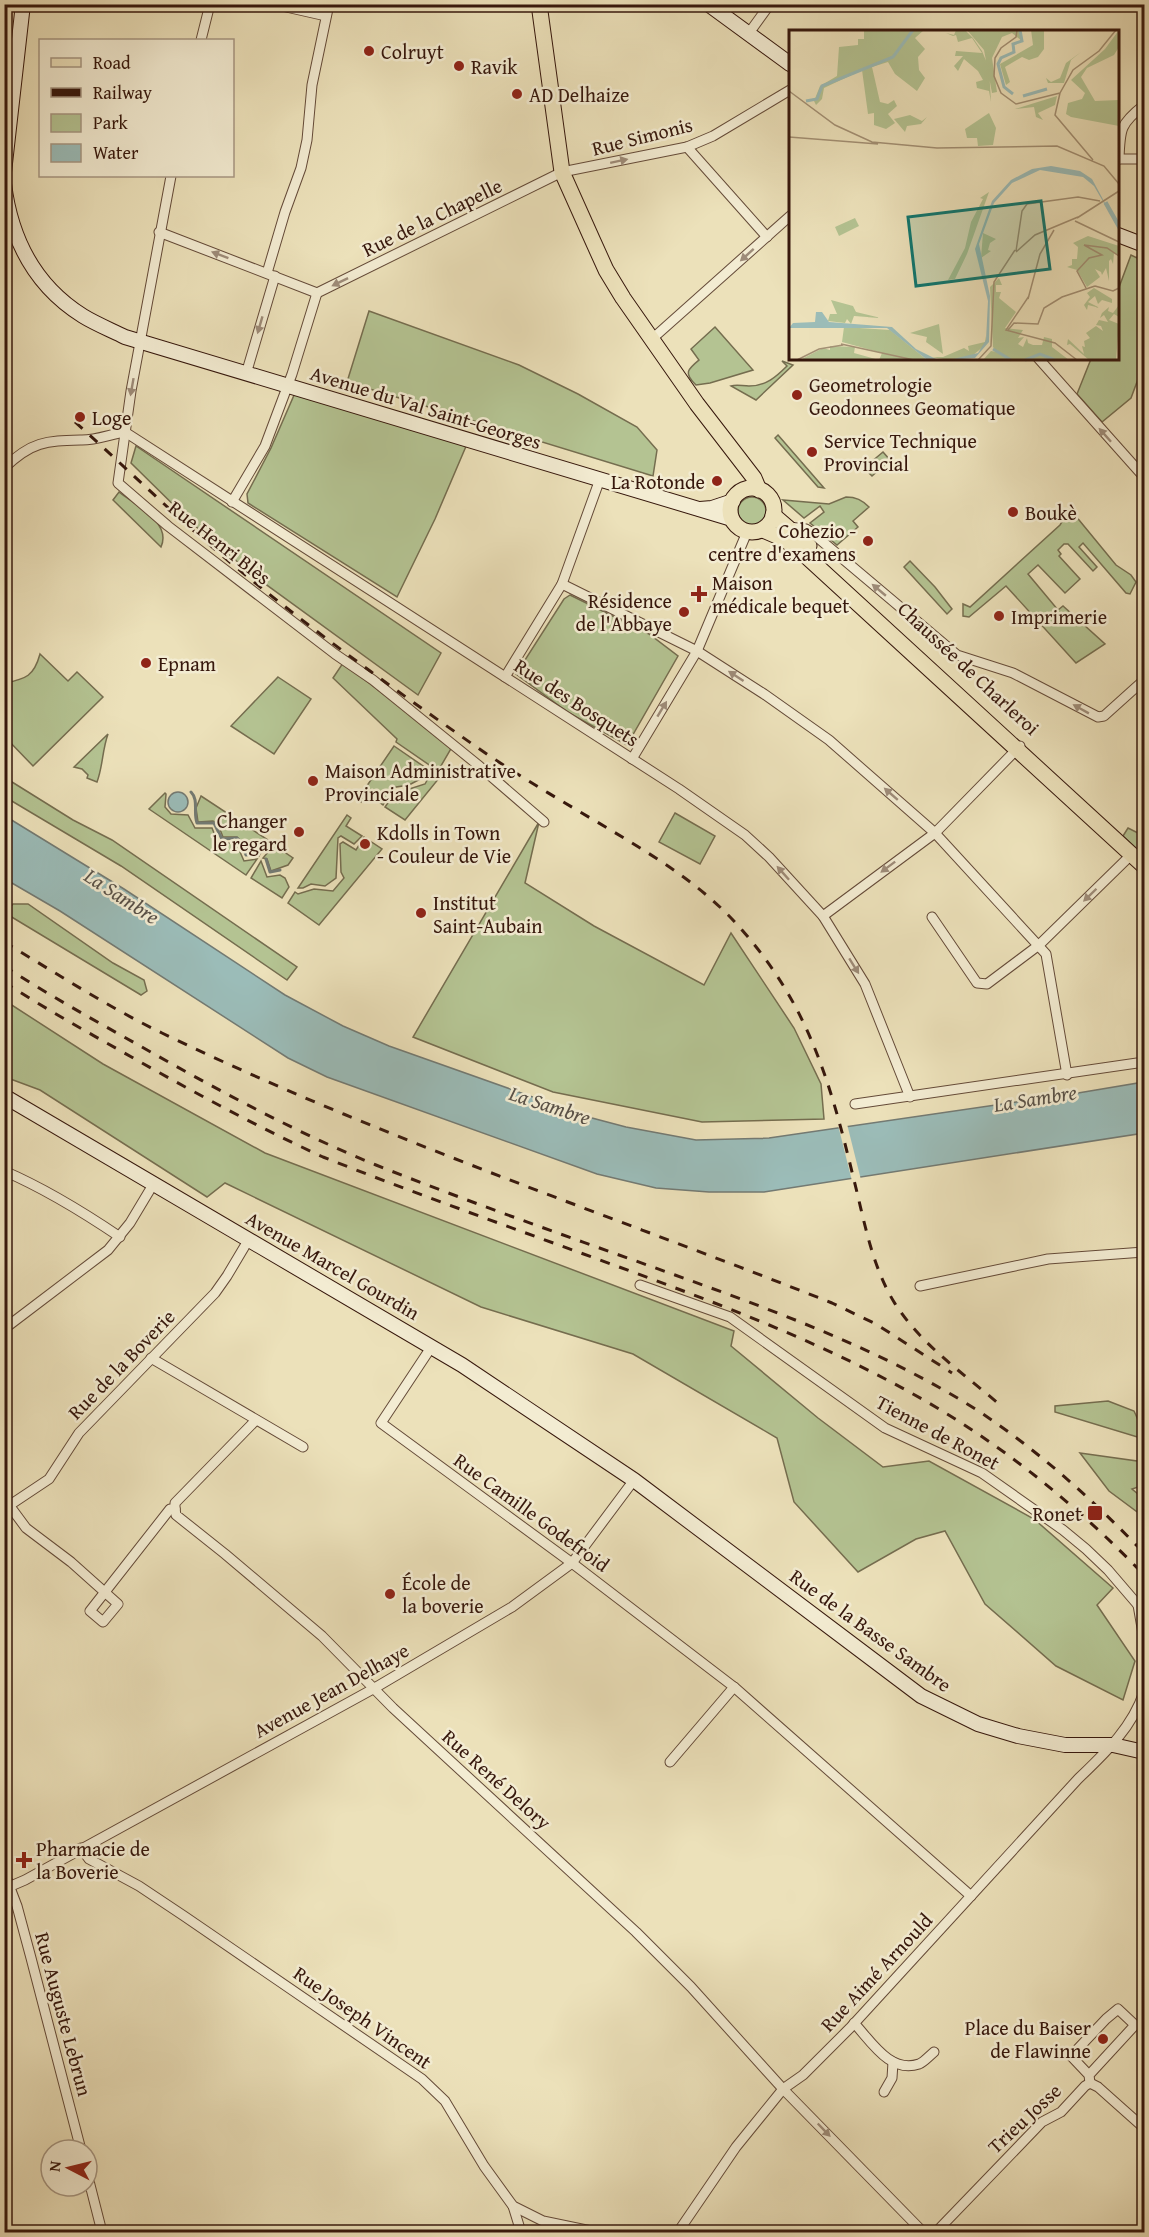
<svg xmlns="http://www.w3.org/2000/svg" width="1149" height="2237" font-family="'Gentium Book Plus',serif">
  <style>
    .green { fill: #b4c392; stroke: #756d4f; stroke-width: 1.5 }
    .water { fill: #9bbcb8; stroke: #737a73; stroke-width: 1.5 }
    .pier { fill: #ece1ba }
    .lines { fill: none; stroke-linecap: round; stroke-linejoin: round }
    .stream { stroke: #737a73; stroke-width: 3 }
    .street-casing { stroke: #644a38; stroke-width: 11 }
    .secondary-casing { stroke: #36170c; stroke-width: 16 }
    .primary-casing { stroke: #36170c; stroke-width: 17 }
    .street { stroke: #f3ecd2; stroke-width: 9 }
    .secondary { stroke: #f3ecd2; stroke-width: 14 }
    .primary { stroke: #ece1ba; stroke-width: 15 }
    .rail { stroke: #36170c; stroke-width: 3; stroke-dasharray: 10 10; stroke-linecap: butt }
    .oneway { fill: #9e8c79 }
    .poi-dot { fill: #8f2418; stroke: #f3ecd2; stroke-width: 2 }
    .labels { text-anchor: middle; dominant-baseline: central; stroke-width: 5; stroke-linejoin: round; paint-order: stroke }
    .poi-label { font-size: 20px; fill: #36170c; stroke: #f3ecd2; text-anchor: start }
    .street-label { font-size: 20px; fill: #36170c; stroke: #f3ecd2 }
    .water-label { font-size: 21px; font-style: italic; fill: #595148; stroke: #f3ecd2 }
    .inset-river { fill: none; stroke: #9bbcb8; stroke-width: 3 }
    .inset-road { fill: none; stroke: #a39074; stroke-width: 1.5 }
    .view { fill: #0f766e; fill-opacity: 0.15; stroke: #0f766e; stroke-width: 3 }
    .inset-edge { fill: none; stroke: #36170c; stroke-width: 3 }
  </style>
  <rect width="100%" height="100%" fill="#ece1ba"/>
  <filter id="stains"><feTurbulence type="fractalNoise" baseFrequency=".00333" numOctaves="4"/><feColorMatrix values="0 0 0 0 .2 0 0 0 0 .09 0 0 0 0 .02 0 0 0 .5 -.17"/></filter>
  <radialGradient id="worn" r=".72"><stop offset=".6" stop-color="#630" stop-opacity="0"/><stop offset="1" stop-color="#630" stop-opacity=".3"/></radialGradient>
  <!-- green -->
  <g class="green">
    <polygon points="1139,251 1144,254 1144,363 1131,398 1102,422 1077,394 1091,359 1118,358 1118,290 1131,255 1137,258"/>
    <polygon points="369,311 519,365 578,394 637,427 657,450 653,476 347,382"/>
    <path d="M715,327L753,370L710,383L696,385C683,373 688,369 699,360L691,349Z"/>
    <path d="M782,361L793,365L756,400L731,386C737,384 742,386 749,386C766,386 776,377 787,366Z"/>
    <polygon points="295,393 467,444 435,519 397,597 248,503 247,494 271,448"/>
    <polygon points="778,435 824,488 818,487 775,438"/>
    <polygon points="136,446 441,653 418,695 253,575 194,525 131,463"/>
    <polygon points="883,452 890,460 872,476 864,468"/>
    <path d="M119,492C135,505 172,522 161,547L113,500Z"/>
    <circle cx="752" cy="511" r="14"/>
    <path d="M846,497C856,497 862,500 869,507L853,521L858,527L837,545L810,523L824,512L820,506L804,518L783,500L829,504Z"/>
    <polygon points="1070,509 1116,565 1131,575 1136,582 1130,594 1126,593 1083,543 1079,547 1097,567 1093,571 1068,544 1064,544 1058,550 1061,554 1059,556 1080,579 1065,593 1038,565 1028,574 1058,610 1063,606 1105,644 1076,663 1006,586 969,617 963,616 963,604 970,607 1060,525"/>
    <polygon points="910,561 935,587 952,609 947,614 904,567"/>
    <polygon points="570,595 649,634 678,656 627,745 569,713 516,674 564,599"/>
    <path d="M40,654L68,681L77,672L103,697L33,766L5,737V683C26,679 34,676 40,654Z"/>
    <polygon points="343,663 452,747 438,771 396,742 397,739 333,678"/>
    <polygon points="278,677 311,699 274,754 231,726"/>
    <path d="M108,734C102,751 103,766 97,782L87,778L88,775L82,769L74,767Z"/>
    <polygon points="394,746 426,768 426,776 409,785 390,788 388,797 383,805 367,793 361,802 358,799"/>
    <polygon points="429,769 440,777 405,820 385,807 394,794 425,784 430,775"/>
    <polygon points="4,777 73,820 112,840 297,967 287,980 121,866 5,797"/>
    <polygon points="165,793 166,794 165,807 171,814 188,815 195,828 212,828 218,843 232,843 237,845 244,861 257,859 246,875 149,809"/>
    <polygon points="201,796 268,840 259,856 257,852 247,854 243,843 237,837 223,837 219,827 213,821 198,822 196,808"/>
    <polygon points="675,813 715,836 700,864 659,842"/>
    <polygon points="347,815 351,818 346,826 362,836 354,844 341,836 338,838 336,878 325,886 311,884 303,888 298,888"/>
    <polygon points="539,822 525,883 594,926 704,985 731,933 794,1028 821,1084 824,1119 702,1122 553,1092 413,1037"/>
    <polygon points="1128,828 1144,836 1144,857 1123,836"/>
    <polygon points="364,837 382,849 319,925 288,903 295,892 298,894 314,889 333,891 344,878 341,872 340,844 343,842 356,850"/>
    <polygon points="274,845 293,858 288,865 271,871 267,859 263,858"/>
    <polygon points="261,861 267,877 280,875 285,878 289,887 282,898 251,878"/>
    <polygon points="13,904 28,904 113,963 144,980 147,991 141,995 5,913"/>
    <polygon points="4,1000 103,1064 265,1153 734,1331 731,1346 818,1418 883,1467 929,1461 1034,1519 1113,1588 1097,1605 1135,1661 1123,1700 1056,1666 985,1604 945,1531 916,1539 858,1572 794,1502 777,1438 633,1354 481,1307 225,1183 207,1197 40,1090 5,1077"/>
    <polygon points="1108,1401 1134,1411 1144,1433 1144,1439 1055,1412 1055,1406"/>
    <polygon points="1080,1453 1144,1462 1144,1485 1132,1489 1144,1499 1144,1517 1109,1491"/>
  </g>
  <!-- water -->
  <g class="water">
    <circle cx="178" cy="802" r="10"/>
    <polygon points="5,816 124,889 285,995 343,1026 389,1046 592,1118 626,1127 696,1140 769,1138 1078,1093 1144,1082 1144,1133 764,1192 709,1192 656,1188 597,1174 327,1077 288,1058 60,911 5,879"/>
  </g>
  <!-- pier -->
  <polygon class="pier" points="847,1124 861,1180 852,1181 838,1125"/>
  <g class="lines">
    <!-- stream -->
    <g class="stream">
      <path d="M191,792C199,800 193,812 197,823H214L222,839L237,838L241,842L246,855L258,853"/>
      <polyline points="266,859 270,872 280,870"/>
    </g>
    <!-- street casing -->
    <g class="street-casing">
      <g id="street">
        <polyline points="273,4 326,16"/>
        <polyline points="749,33 770,4"/>
        <polyline points="201,40 210,4"/>
        <polyline points="687,147 767,237"/>
        <polyline points="1118,159 1144,159"/>
        <path d="M1119,159C1120,129 1120,124 1144,105"/>
        <polyline points="171,176 131,391 118,483 168,526 335,654 373,680 478,765 544,822"/>
        <polyline points="159,232 317,293"/>
        <polyline points="267,273 285,212 301,168 307,140 312,85 329,4"/>
        <polyline points="317,293 562,172 687,147 713,136 790,90"/>
        <polyline points="652,339 790,216"/>
        <polyline points="1038,358 1144,477"/>
        <polyline points="246,374 275,276"/>
        <polyline points="125,432 679,789 745,835 769,857 823,916 865,984 910,1097"/>
        <path d="M4,468C32,441 46,441 82,440C97,440 111,434 125,432"/>
        <polyline points="232,502 265,446 292,374 317,293"/>
        <polyline points="789,527 806,529 811,532 957,655 1013,673 1098,717 1104,716 1144,680"/>
        <polyline points="562,584 697,651 764,694 829,740 935,833 1046,954 1067,1075"/>
        <polyline points="505,677 562,584 600,479"/>
        <polyline points="632,759 697,651 747,532"/>
        <polyline points="823,916 935,833 1020,746"/>
        <polyline points="932,917 977,983 987,984 1039,945 1132,854"/>
        <polyline points="855,1104 1144,1062"/>
        <path d="M4,1171C46,1189 83,1212 120,1237"/>
        <polyline points="1144,1255 1143,1309 1144,1373"/>
        <polyline points="640,1285 730,1317 885,1428 982,1473 1063,1530 1086,1549 1108,1570 1138,1605"/>
        <polyline points="920,1286 1048,1259 1144,1252"/>
        <polyline points="4,1329 108,1250 130,1223 154,1183"/>
        <polyline points="432,1346 381,1423 572,1563 734,1687 971,1896"/>
        <polyline points="151,1358 303,1447"/>
        <polyline points="9,1505 26,1528 71,1562 118,1604 103,1622 90,1611 170,1509 175,1509"/>
        <polyline points="4,1509 49,1479 79,1433 215,1293 227,1276 249,1239"/>
        <polyline points="175,1509 176,1515 225,1554 322,1636 393,1708 636,1932 691,1987 783,2089 923,2232"/>
        <polyline points="175,1509 175,1503 256,1420"/>
        <polyline points="1144,1598 1138,1605 1144,1639"/>
        <polyline points="670,1762 734,1687"/>
        <polyline points="81,1848 89,1859 139,1886 184,1916 422,2079 445,2101 484,2166 513,2206 543,2221 596,2232"/>
        <polyline points="4,1872 17,1906 31,1958 81,2150"/>
        <polyline points="4,1889 25,1880 373,1689 512,1607 572,1563 634,1480"/>
        <path d="M854,2023C871,2041 890,2074 919,2064C924,2062 929,2056 934,2052"/>
        <polyline points="1089,2075 1071,2056 1106,2019 1118,2009 1135,2025 1089,2075 1090,2083"/>
        <polyline points="884,2092 892,2078 893,2062"/>
        <polyline points="87,2173 102,2232"/>
        <polyline points="513,2206 521,2232"/>
        <path d="M678,2232L736,2147L783,2089L803,2075L850,2028L1078,1779C1105,1753 1132,1728 1144,1692"/>
        <polyline points="936,2232 1042,2122 1061,2112 1085,2086 1090,2083 1098,2087 1144,2128"/>
      </g>
    </g>
    <!-- secondary casing -->
    <g class="secondary-casing">
      <g id="secondary">
        <polyline points="708,4 790,64"/>
        <polyline points="4,172 23,4"/>
        <path d="M4,184C11,239 35,286 83,316C96,324 111,330 125,337L732,519"/>
        <polyline points="1118,235 1144,245"/>
        <polyline points="700,509 712,508 733,501"/>
        <polyline points="4,1096 462,1365 634,1480 921,1696 978,1724 1018,1736 1065,1745 1113,1745 1144,1752"/>
      </g>
    </g>
    <!-- primary casing -->
    <g class="primary-casing">
      <g id="primary">
        <polyline points="539,4 562,172 592,239 606,270 623,298 697,404 754,478 759,490"/>
        <circle cx="752" cy="510" r="22"/>
        <polyline points="773,515 809,546"/>
        <polyline points="763,530 784,539 806,556 1144,866"/>
      </g>
    </g>
    <!-- street -->
    <use href="#street" class="street"/>
    <!-- secondary -->
    <use href="#secondary" class="secondary"/>
    <!-- primary -->
    <use href="#primary" class="primary"/>
    <!-- rail -->
    <g class="rail">
      <path d="M75,422C131,472 184,525 242,572C317,634 398,692 478,748C520,777 565,803 609,829C657,858 705,887 742,930C808,1005 830,1081 853,1176C864,1219 871,1264 894,1302C920,1344 963,1373 999,1404"/>
      <path d="M4,942C56,973 108,1007 162,1033C379,1138 608,1214 832,1303L876,1324L952,1373"/>
      <path d="M4,966C53,998 105,1026 156,1055C227,1095 300,1134 376,1165C474,1204 575,1239 675,1275C778,1312 884,1351 977,1410C1039,1451 1093,1500 1144,1553"/>
      <path d="M4,982C47,1010 91,1034 135,1059C197,1094 258,1127 323,1157C424,1197 527,1233 630,1271C727,1307 822,1343 913,1394C998,1441 1077,1505 1144,1575"/>
    </g>
  </g>
  <!-- one-way arrows -->
  <defs><path id="oneway-solid" d="M-6-.8H1V-3.2L6.5 0L1 3.2V.8H-6Z" transform="scale(1.5)"/></defs>
  <g class="oneway">
    <use href="#oneway-solid" transform="translate(619 161) rotate(-12)"/>
    <use href="#oneway-solid" transform="translate(220 255) rotate(-159)"/>
    <use href="#oneway-solid" transform="translate(747 255) rotate(138)"/>
    <use href="#oneway-solid" transform="translate(340 282) rotate(154)"/>
    <use href="#oneway-solid" transform="translate(260 325) rotate(106)"/>
    <use href="#oneway-solid" transform="translate(132 387) rotate(100)"/>
    <use href="#oneway-solid" transform="translate(1105 435) rotate(-132)"/>
    <use href="#oneway-solid" transform="translate(879 590) rotate(-140)"/>
    <use href="#oneway-solid" transform="translate(736 676) rotate(-147)"/>
    <use href="#oneway-solid" transform="translate(662 709) rotate(-59)"/>
    <use href="#oneway-solid" transform="translate(1081 709) rotate(-151)"/>
    <use href="#oneway-solid" transform="translate(891 794) rotate(-139)"/>
    <use href="#oneway-solid" transform="translate(888 867) rotate(143)"/>
    <use href="#oneway-solid" transform="translate(783 873) rotate(-132)"/>
    <use href="#oneway-solid" transform="translate(1090 895) rotate(136)"/>
    <use href="#oneway-solid" transform="translate(854 966) rotate(58)"/>
    <use href="#oneway-solid" transform="translate(824 2130) rotate(46)"/>
  </g>
  <!-- markers -->
  <g class="poi-dot">
    <circle cx="369" cy="51" r="6"/>
    <circle cx="459" cy="66" r="6"/>
    <circle cx="517" cy="94" r="6"/>
    <circle cx="797" cy="395" r="6"/>
    <circle cx="80" cy="417" r="6"/>
    <circle cx="812" cy="452" r="6"/>
    <circle cx="717" cy="481" r="6"/>
    <circle cx="1013" cy="512" r="6"/>
    <circle cx="868" cy="541" r="6"/>
    <path d="M696 585h6v6h6v6h-6v6h-6v-6h-6v-6h6z"/>
    <circle cx="684" cy="612" r="6"/>
    <circle cx="999" cy="616" r="6"/>
    <circle cx="146" cy="663" r="6"/>
    <circle cx="313" cy="781" r="6"/>
    <circle cx="299" cy="832" r="6"/>
    <circle cx="365" cy="844" r="6"/>
    <circle cx="421" cy="913" r="6"/>
    <rect x="1087" y="1505" width="16" height="16" rx="3"/>
    <circle cx="390" cy="1594" r="6"/>
    <path d="M21 1851h6v6h6v6h-6v6h-6v-6h-6v-6h6z"/>
    <circle cx="1103" cy="2039" r="6"/>
  </g>
  <g class="labels">
    <!-- poi labels -->
    <g class="poi-label">
      <text x="381" y="51">Colruyt</text>
      <text x="471" y="66">Ravik</text>
      <text x="529" y="94">AD Delhaize</text>
      <text x="809" y="384">Geometrologie<tspan x="809" dy="23">Geodonnees Geomatique</tspan></text>
      <text x="92" y="417">Loge</text>
      <text x="824" y="440">Service Technique<tspan x="824" dy="23">Provincial</tspan></text>
      <text x="705" y="481" text-anchor="end">La Rotonde</text>
      <text x="1025" y="512">Boukè</text>
      <text x="856" y="530" text-anchor="end">Cohezio -<tspan x="856" dy="23">centre d'examens</tspan></text>
      <text x="712" y="582">Maison<tspan x="712" dy="23">médicale bequet</tspan></text>
      <text x="672" y="600" text-anchor="end">Résidence<tspan x="672" dy="23">de l'Abbaye</tspan></text>
      <text x="1011" y="616">Imprimerie</text>
      <text x="158" y="663">Epnam</text>
      <text x="325" y="770">Maison Administrative<tspan x="325" dy="23">Provinciale</tspan></text>
      <text x="287" y="820" text-anchor="end">Changer<tspan x="287" dy="23">le regard</tspan></text>
      <text x="377" y="832">Kdolls in Town<tspan x="377" dy="23">- Couleur de Vie</tspan></text>
      <text x="433" y="902">Institut<tspan x="433" dy="23">Saint-Aubain</tspan></text>
      <text x="1082" y="1513" text-anchor="end">Ronet</text>
      <text x="402" y="1582">École de<tspan x="402" dy="23">la boverie</tspan></text>
      <text x="36" y="1848">Pharmacie de<tspan x="36" dy="23">la Boverie</tspan></text>
      <text x="1091" y="2027" text-anchor="end">Place du Baiser<tspan x="1091" dy="23">de Flawinne</tspan></text>
    </g>
    <!-- street labels -->
    <g class="street-label">
      <text transform="translate(642 136) rotate(-14)">Rue Simonis</text>
      <text transform="translate(432 217) rotate(-26)">Rue de la Chapelle</text>
      <text transform="translate(426 407) rotate(17)">Avenue du Val Saint-Georges</text>
      <text transform="translate(220 542) rotate(38)">Rue Henri Blès</text>
      <text transform="translate(969 668) rotate(43)">Chaussée de Charleroi</text>
      <text transform="translate(577 702) rotate(33)">Rue des Bosquets</text>
      <text transform="translate(333 1265) rotate(30)">Avenue Marcel Gourdin</text>
      <text transform="translate(121 1364) rotate(-46)">Rue de la Boverie</text>
      <text transform="translate(938 1432) rotate(28)">Tienne de Ronet</text>
      <text transform="translate(532 1512) rotate(36)">Rue Camille Godefroid</text>
      <text transform="translate(871 1630) rotate(36)">Rue de la Basse Sambre</text>
      <text transform="translate(331 1690) rotate(-29)">Avenue Jean Delhaye</text>
      <text transform="translate(497 1779) rotate(42)">Rue René Delory</text>
      <text transform="translate(876 1972) rotate(-47)">Rue Aimé Arnould</text>
      <text transform="translate(64 2014) rotate(75)">Rue Auguste Lebrun</text>
      <text transform="translate(363 2017) rotate(35)">Rue Joseph Vincent</text>
      <text transform="translate(1024 2118) rotate(-43)">Trieu Josse</text>
    </g>
    <!-- water labels -->
    <g class="water-label">
      <text transform="translate(122 896) rotate(33)">La Sambre</text>
      <text transform="translate(1035 1098) rotate(-9)">La Sambre</text>
      <text transform="translate(550 1105) rotate(18)">La Sambre</text>
    </g>
  </g>
  <!-- overview -->
  <g transform="translate(789 30)">
    <rect width="330" height="330" fill="#ece1ba"/>
    <path d="M75,0H135L126,8L136,19L129,27L130,40L136,48L128,61L106,44L99,32L83,37L91,72L99,74L105,70L108,76L99,84L106,93L97,99L85,95V83L79,84L73,40L35,58L33,69L27,75L25,71L31,56L48,46L50,17L69,15V9H75ZM167,0L177,1L184,8L193,21L200,38L202,72L200,61L188,58L187,52L194,50L189,41L175,29L169,41L165,36L174,26H166L167,21L193,23L183,8L169,12L167,5L164,6L157,3L165,5ZM178,0H232L233,11L223,3L213,7L203,28L208,62L203,63L195,20ZM242,0H255V19L249,27L240,30L233,27L216,37L221,52L217,55L211,34L244,15ZM330,0V17L325,25L298,38L292,47L306,71L330,70V96L282,87L277,84L279,73L293,69L296,63L282,50L316,19ZM292,22L282,30L275,53H259L257,48L262,52L271,48L277,33ZM268,66L266,75L249,83L254,90L247,87L245,77L226,79ZM200,83L207,98L204,115L189,116L188,108H178L176,99ZM121,85L133,91L138,87L132,94L118,96L116,102L105,89ZM200,162L178,224L166,249L159,250L176,218L182,192L194,169L191,168ZM66,188L70,196L50,206L46,197ZM194,203L207,209L201,213L199,220L202,221L192,228ZM299,206L330,216V225L325,223L324,234L322,229L320,231V251L317,238L313,245L312,242L306,239L311,247L298,257L288,240L278,237L283,235V229H288L289,217L284,213ZM210,248L213,255H207V262H212L210,268L227,282L216,298L234,300L229,308L235,307L229,314L234,317L238,308L239,313L244,315H253L255,307L263,309V317L280,330H194L202,321L208,322L204,317L201,257ZM305,258L323,269V273L313,270L309,274L306,266L299,272L311,278L299,275L298,280L295,275L301,267L298,263ZM42,270L64,276L67,282L92,288L65,286L62,294L58,289L56,293L39,291L41,284H48ZM330,275V287L325,284L320,290L330,294L327,330H300L281,314L278,315L279,309L295,324L293,316L296,317L295,311L301,308L297,303L307,296L314,301L312,296L307,295L310,290L319,292L315,285L311,288L313,283L320,277L319,281L324,283ZM150,294L154,324L137,312L138,307L121,303ZM55,297L101,300L138,330H11L34,318L41,320V316L66,317L65,323L90,330L93,323L53,312ZM197,306V311L195,316L183,326L161,330L142,327H154L175,318L180,321L179,316L196,312Z" fill="#b4c392"/>
    <path d="M262,136L291,141L303,149L330,199L305,156L294,147L251,140L223,153L205,173L190,214L201,266L200,312L186,328L160,330L189,323L197,310L199,271L186,219L203,171L222,150L243,139ZM27,282H33L40,292L103,297L127,319L149,330L137,329L98,298H0L4,293L26,292Z" fill="#9bbcb8"/>
    <path class="inset-river" d="M224,64L215,57L209,34L212,28L225,22L224,14L233,11L231,0M234,66L258,59M17,71L28,69L33,56L104,27L124,0M317,172L330,195M316,173L330,198M204,319L222,330M236,330L251,324L266,330"/>
    <path class="inset-road" d="M228,0L227,7L212,18L206,28L205,46L212,63L227,74L271,63M0,61L46,95L83,112L148,118L268,116L315,136L330,154M271,63L284,40L310,21L327,0M271,63L266,85L304,130M0,107L89,114M288,188L330,161M286,191L330,212M227,221L233,181L238,174L289,167L311,171M227,222L246,205L289,187M306,256L324,261L330,258M297,258L288,241L300,228L313,225L295,215L318,218L330,226M240,266L217,300L266,313L288,330M239,269L251,224L265,200M219,300L225,293L249,294L255,278L273,267L306,256M52,314L125,330M8,330L30,319L54,315M189,330L202,316L205,252L226,220"/>
    <path class="view" d="M252,171L261,239L127,256L119,187Z"/>
    <rect width="330" height="330" class="inset-edge"/>
  </g>
  <!-- margin -->
  <rect width="1149" height="2237" fill="none" stroke="#ece1ba" stroke-width="24"/>
  <rect x="6" y="6" width="1137" height="2225" fill="none" stroke="#36170c" stroke-width="3"/>
  <rect x="12" y="12" width="1125" height="2213" fill="none" stroke="#36170c" stroke-width="1.5"/>
  <!-- legend -->
  <rect x="39" y="39" width="195" height="138" fill="#f3ecd2" stroke="#a79783" stroke-width="1.5"/>
  <rect x="51" y="58" width="30" height="9" fill="#ece1ba" stroke="#a79783" stroke-width="1.5"/>
  <text x="93" y="69" font-size="18" fill="#36170c">Road</text>
  <rect x="51" y="88" width="30" height="9" fill="#36170c" stroke="#a79783" stroke-width="1.5"/>
  <text x="93" y="99" font-size="18" fill="#36170c">Railway</text>
  <rect x="51" y="114" width="30" height="18" fill="#b4c392" stroke="#a79783" stroke-width="1.5"/>
  <text x="93" y="129" font-size="18" fill="#36170c">Park</text>
  <rect x="51" y="144" width="30" height="18" fill="#9bbcb8" stroke="#a79783" stroke-width="1.5"/>
  <text x="93" y="159" font-size="18" fill="#36170c">Water</text>
  <!-- north arrow -->
  <g transform="translate(69 2168) rotate(277)"><circle r="28" fill="#f3ecd2" stroke="#a79783" stroke-width="1.5"/>
  <path d="M0-4.5L10 22L0 15L-10 22Z" fill="#8f2418"/>
  <text y="-9" font-size="16" font-weight="bold" text-anchor="middle" fill="#36170c">N</text>
  </g>
  <rect width="100%" height="100%" filter="url(#stains)"/>
  <rect width="100%" height="100%" fill="url(#worn)"/>
</svg>
